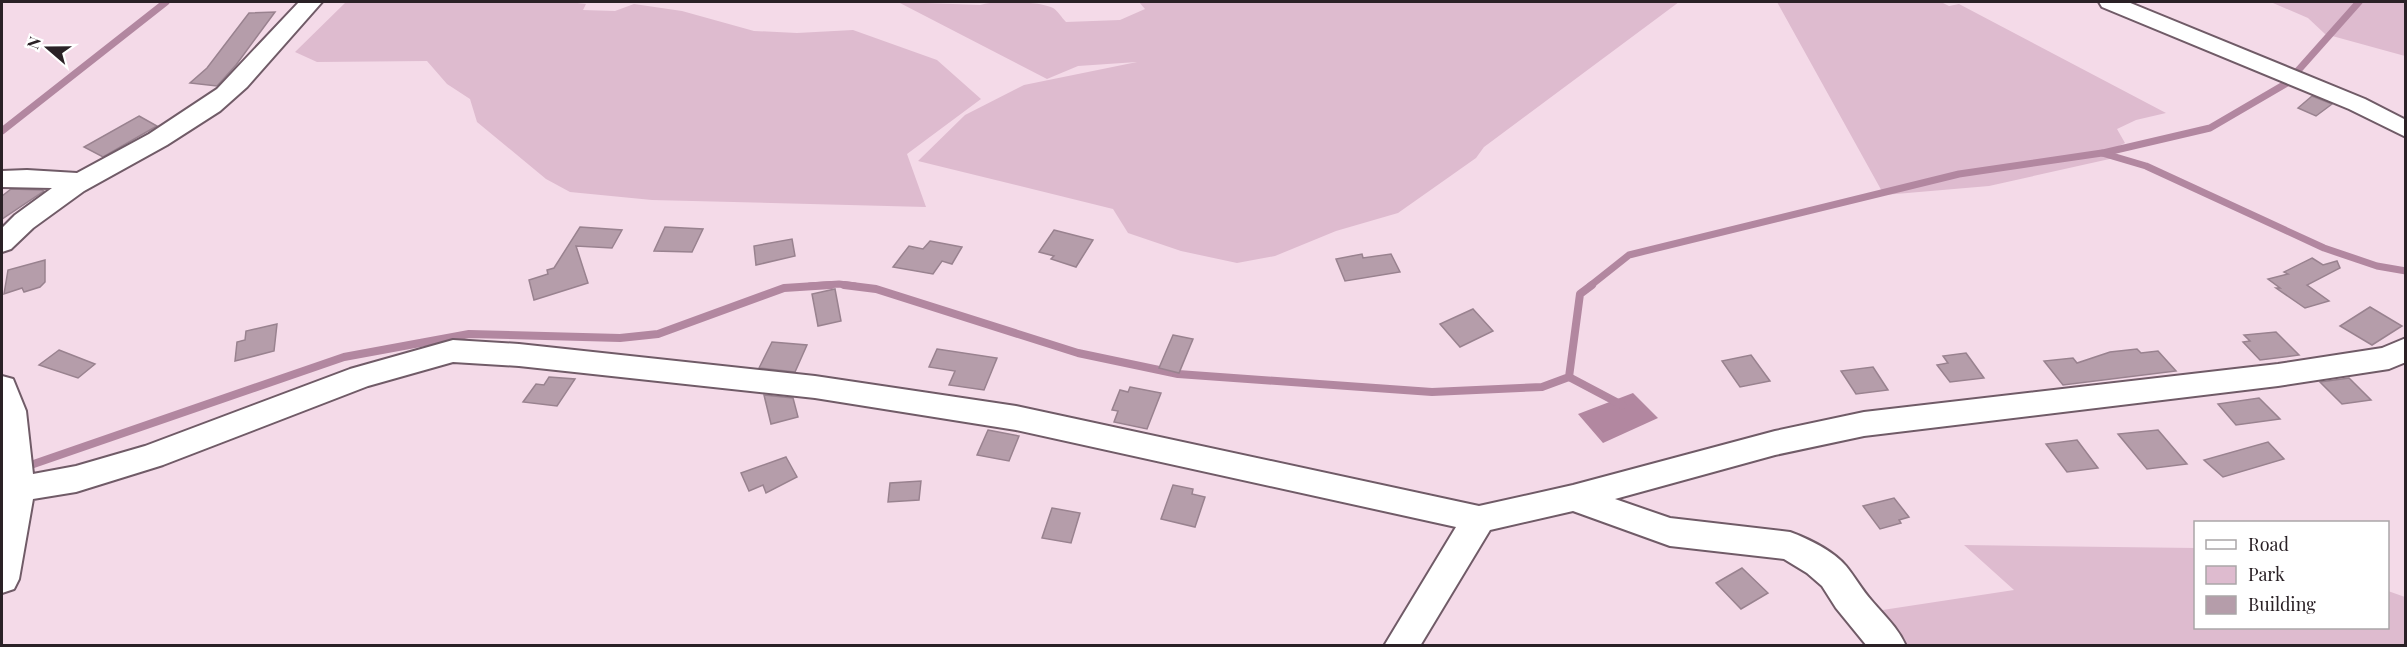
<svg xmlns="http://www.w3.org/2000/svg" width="2407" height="647" font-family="'Playfair Display',serif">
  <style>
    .green { fill: #debbcf }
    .water { fill: #b287a0 }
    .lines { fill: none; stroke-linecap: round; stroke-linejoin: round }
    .stream-far1 { stroke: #b287a0; stroke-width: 7 }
    .stream { stroke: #b287a0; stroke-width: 8 }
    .building { fill: #b59daa; stroke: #99828f; stroke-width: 1.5 }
    .minor-casing { stroke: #705b67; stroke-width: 4 }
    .minor { fill: #fff; fill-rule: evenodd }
  </style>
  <rect width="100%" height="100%" fill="#f4dae8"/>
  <!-- green -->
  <g class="green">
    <polygon points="346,2 569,2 586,4 583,10 615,11 634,4 682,11 754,31 797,33 853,30 937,60 981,99 907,154 926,207 652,200 570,192 546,179 477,122 470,99 447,84 427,61 317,62 295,52"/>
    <path d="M898,2L980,5C993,0 1040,1 1053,8C1057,10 1062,18 1066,22L1120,20L1145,9L1139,2H1679L1484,147L1476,158L1398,213L1336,231L1275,256L1237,263L1181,251L1128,233L1113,209L918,161L965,115L1024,85L1137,62L1078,66L1047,79Z"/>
    <polygon points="1777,2 1941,2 1949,6 1959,4 2166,113 2136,120 2117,129 2125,143 2117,147 2114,158 1989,186 1884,195"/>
    <polygon points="2275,2 2405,2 2405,56 2325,34 2308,18 2273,3"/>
    <polygon points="1964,545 2195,548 2196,628 2388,628 2388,591 2405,597 2405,645 1906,645 1876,611 2014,590"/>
  </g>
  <!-- water -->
  <polygon class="water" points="1633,393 1658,418 1603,443 1578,414"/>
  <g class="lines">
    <!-- stream-far1 -->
    <g class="stream-far1">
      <polyline points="2,131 166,2"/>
      <polyline points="2103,153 2210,128 2287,83 2359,2"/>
      <polyline points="810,286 839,284 855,286"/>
      <polyline points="1590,286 1629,255 1959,174 2102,153 2146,166 2324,248 2377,266 2406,271"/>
    </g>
    <!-- stream -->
    <g class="stream">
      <polyline points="844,285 876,289 1078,353 1178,374 1432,392 1542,387 1569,377 1580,294 1592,285"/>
      <polyline points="1569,377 1622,405"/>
      <polyline points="22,468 344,357 469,334 620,338 658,334 784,288 831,285"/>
    </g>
  </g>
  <!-- building -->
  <g class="building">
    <polygon points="275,12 236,65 217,86 190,83 207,68 249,13"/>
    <polygon points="2312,96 2332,104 2316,116 2298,108"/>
    <polygon points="139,116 157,126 103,157 84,147"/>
    <polygon points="11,189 42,190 44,191 2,219 2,196"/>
    <polygon points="580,227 622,230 612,248 576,246 588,283 534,300 529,280 548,274 547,270 554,268"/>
    <polygon points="665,227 703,229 692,252 654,251"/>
    <polygon points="1054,230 1093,240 1076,267 1051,259 1054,256 1039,252"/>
    <polygon points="792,239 795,256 756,265 754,246"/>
    <polygon points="930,241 962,247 952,264 942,261 933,274 893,267 909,246 923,249"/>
    <polygon points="1362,254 1363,258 1391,254 1400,272 1345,281 1336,259"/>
    <polygon points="2312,258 2323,265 2337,261 2340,268 2307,285 2329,301 2305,308 2276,288 2280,288 2268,279 2288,274 2284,272"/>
    <polygon points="45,260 45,282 40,287 24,292 22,288 4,294 8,270"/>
    <polygon points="835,289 841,321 818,326 812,294"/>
    <polygon points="2370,307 2402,326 2372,345 2340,326"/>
    <polygon points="1473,309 1493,331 1460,347 1440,324"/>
    <polygon points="277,324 274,351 235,361 237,342 245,340 246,331"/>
    <polygon points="2276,332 2299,355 2260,360 2243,342 2250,341 2244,335"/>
    <polygon points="1173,335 1193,339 1179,373 1159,368"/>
    <polygon points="772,342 807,345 795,372 759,368"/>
    <polygon points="937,349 997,358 984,390 949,385 955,371 929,367"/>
    <polygon points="2137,349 2141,353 2158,351 2176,371 2063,385 2044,361 2073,358 2077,363 2110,352"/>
    <polygon points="59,350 95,364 78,378 39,365"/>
    <polygon points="1966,353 1984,378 1950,382 1937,365 1948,363 1943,356"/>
    <polygon points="1751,355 1770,381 1740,387 1722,361"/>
    <polygon points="1873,367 1888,390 1856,394 1841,371"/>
    <polygon points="549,377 575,379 557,406 523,402 536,384 544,385"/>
    <polygon points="2349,378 2371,400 2342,404 2320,382"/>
    <polygon points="1130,387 1161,393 1147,429 1114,422 1118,411 1112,410 1120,390 1128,392"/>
    <polygon points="764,395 793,398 798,417 771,424"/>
    <polygon points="2259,398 2280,419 2236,425 2218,404"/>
    <polygon points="988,430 1019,436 1009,461 977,455"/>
    <polygon points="2158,430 2187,464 2147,469 2118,434"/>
    <polygon points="2077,440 2098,468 2067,472 2046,444"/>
    <polygon points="2268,442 2284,459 2223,477 2204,460"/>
    <polygon points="786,457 797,477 766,493 763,485 749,491 741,473"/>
    <polygon points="921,481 919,500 888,502 890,483"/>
    <polygon points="1173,485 1193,489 1192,494 1205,497 1195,527 1161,519"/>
    <polygon points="1894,498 1909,517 1899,520 1901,523 1880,529 1863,506"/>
    <polygon points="1052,508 1080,513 1071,543 1042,538"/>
    <polygon points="1742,568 1768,593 1741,609 1716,583"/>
  </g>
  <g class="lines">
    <!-- minor casing -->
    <g class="minor-casing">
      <g id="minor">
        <polygon points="299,2 322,2 247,87 220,111 167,145 84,191 33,228 11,249 2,252 2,228 15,215 52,188 2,187 2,171 27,170 77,173 149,134 217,89"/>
        <polygon points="2099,2 2128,2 2365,99 2406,120 2406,137 2349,109 2102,7"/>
        <path d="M2406,338V362L2389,369L2278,386L1864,436L1775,455L1615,499L1670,518L1790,532C1809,539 1833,551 1846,566C1855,577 1862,590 1872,601C1884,615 1898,628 1906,646H1867L1836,608L1822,586L1807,573L1784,559L1670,546L1573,511L1490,530L1420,646H1384L1456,527L1016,430L815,398L519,366L453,362L368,386L163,465L76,492L33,499L19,579L14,589L2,593V376L13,379L26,411L33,474L76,466L145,446L350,369L453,340L519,344L815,376L1016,406L1479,506L1573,485L1775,431L1864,412L2278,364L2382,348Z"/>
      </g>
    </g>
    <!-- minor -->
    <use href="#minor" class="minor"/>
  </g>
  <!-- border -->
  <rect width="2407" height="647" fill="none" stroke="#2a2126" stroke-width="6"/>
  <!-- legend -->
  <rect x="2194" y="521" width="195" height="108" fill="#ffffff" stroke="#aaa6a8" stroke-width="1.5"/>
  <rect x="2206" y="540" width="30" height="9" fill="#ffffff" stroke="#aaa6a8" stroke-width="1.5"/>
  <text x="2248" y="551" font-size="18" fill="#2a2126">Road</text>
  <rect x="2206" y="566" width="30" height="18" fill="#debbcf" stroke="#aaa6a8" stroke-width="1.5"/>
  <text x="2248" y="581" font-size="18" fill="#2a2126">Park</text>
  <rect x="2206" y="596" width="30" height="18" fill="#b59daa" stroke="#aaa6a8" stroke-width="1.5"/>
  <text x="2248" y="611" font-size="18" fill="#2a2126">Building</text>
  <!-- north arrow -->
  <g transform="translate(48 48) rotate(290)" stroke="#ffffff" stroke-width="4.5" paint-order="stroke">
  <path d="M0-4.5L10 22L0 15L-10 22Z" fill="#2a2126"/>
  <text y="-9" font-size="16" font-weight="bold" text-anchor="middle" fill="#2a2126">N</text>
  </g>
</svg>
